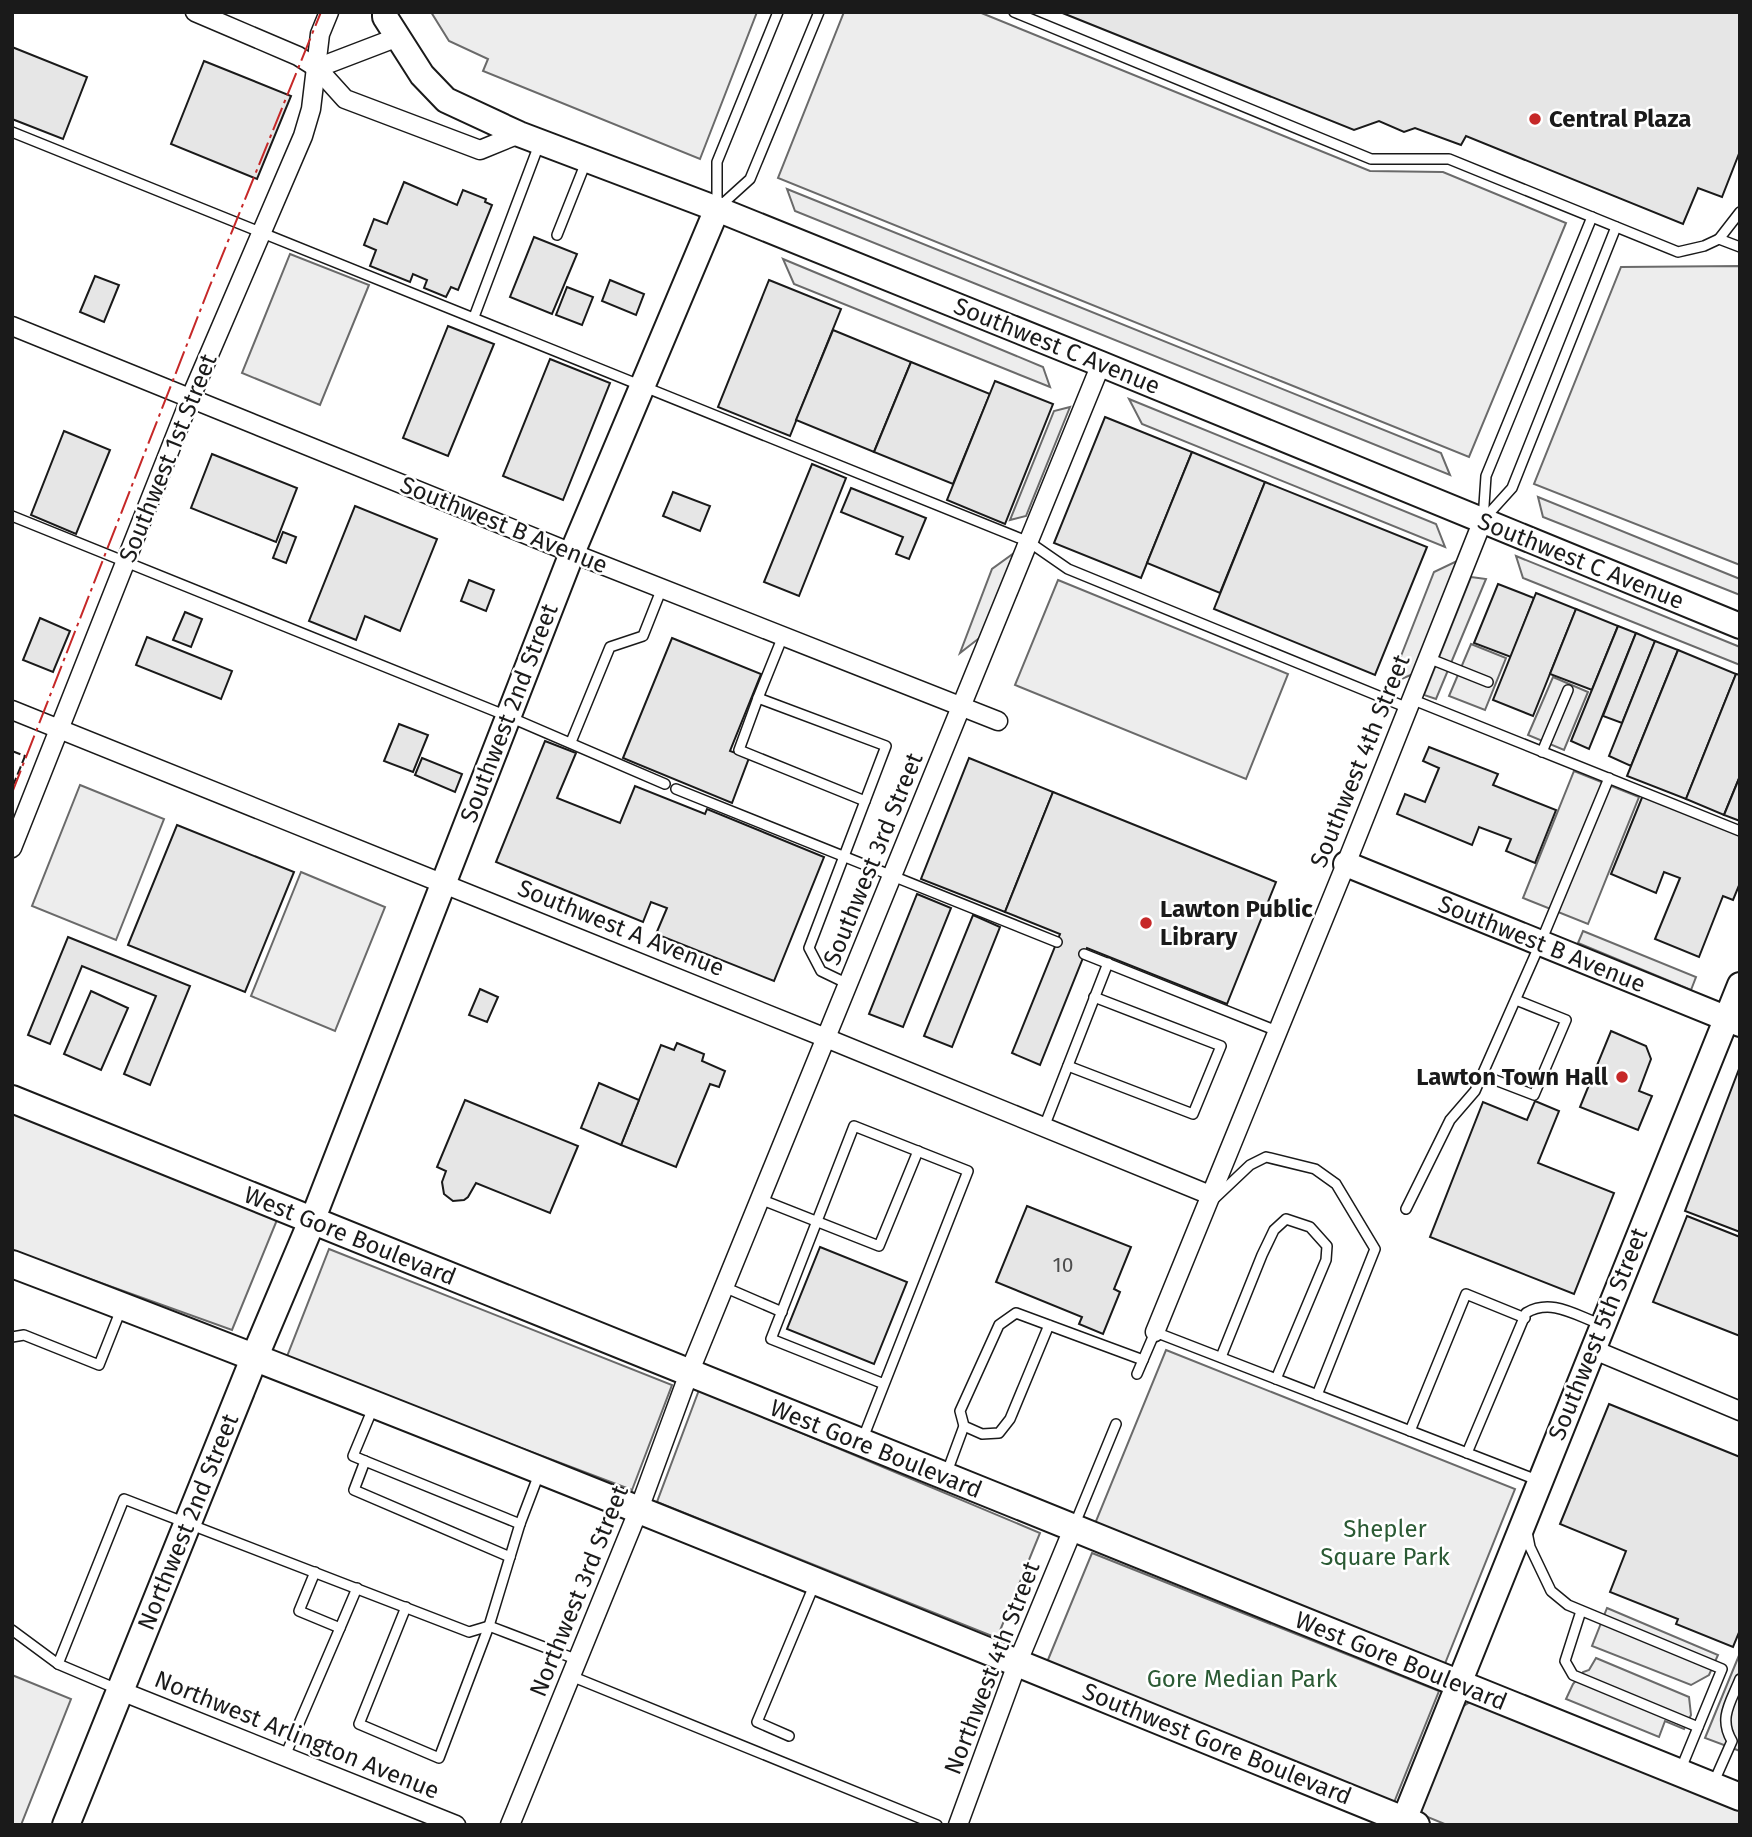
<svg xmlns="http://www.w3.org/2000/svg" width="1752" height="1837" font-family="'Fira Sans',sans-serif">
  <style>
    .built { fill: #ededed; stroke: #6a6a6a; stroke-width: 2 }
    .building { fill: #e6e6e6; stroke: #1a1a1a; stroke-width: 2 }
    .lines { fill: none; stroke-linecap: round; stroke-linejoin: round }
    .lane-casing { stroke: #1a1a1a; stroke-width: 12 }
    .street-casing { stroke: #1a1a1a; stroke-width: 21 }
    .secondary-casing { stroke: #1a1a1a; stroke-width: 28 }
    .primary-casing { stroke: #1a1a1a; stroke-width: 30 }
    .lane { stroke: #fff; stroke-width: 9 }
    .street { stroke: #fff; stroke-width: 18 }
    .secondary { stroke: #fff; stroke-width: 24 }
    .primary { stroke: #fff; stroke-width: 26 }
    .fence { stroke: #1a1a1a; stroke-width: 2; stroke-dasharray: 9 3.5; stroke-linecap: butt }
    .power { stroke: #c62828; stroke-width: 2; stroke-dasharray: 24 5 3.5 5; stroke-linecap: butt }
    .poi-dot { fill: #c62828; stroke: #fff; stroke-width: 2.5 }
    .labels { text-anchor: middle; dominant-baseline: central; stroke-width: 5; stroke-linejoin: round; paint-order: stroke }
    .number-label { font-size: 21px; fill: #4d4d4d }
    .poi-label { font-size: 24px; font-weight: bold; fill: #1a1a1a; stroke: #fff; text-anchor: start }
    .street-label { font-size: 24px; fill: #1a1a1a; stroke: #fff }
    .park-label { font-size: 24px; fill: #2b5a34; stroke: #fff }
  </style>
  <rect width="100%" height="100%" fill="#fff"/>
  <!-- built -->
  <g class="built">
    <polygon points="431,12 757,12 700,159 483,71 488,59 449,41"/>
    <polygon points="844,12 979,12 1370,171 1443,172 1566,223 1469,457 778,178"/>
    <polygon points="787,189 1441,453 1450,475 795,211"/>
    <polygon points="290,254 369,285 320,405 242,373"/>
    <polygon points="783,259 1043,367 1050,387 794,284"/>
    <polygon points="1740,266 1740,565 1534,484 1621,267"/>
    <polygon points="1129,399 1436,524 1445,547 1142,424"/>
    <polygon points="1070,407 1026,516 1010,520 1054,411"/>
    <polygon points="1538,497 1740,579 1740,595 1543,517"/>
    <polygon points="1014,553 982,636 960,653 992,569"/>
    <polygon points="1516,556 1740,647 1740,665 1523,578"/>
    <polygon points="1457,561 1413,674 1390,684 1434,572"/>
    <polygon points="1471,577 1486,579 1436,699 1424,695"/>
    <polygon points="1058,580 1288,674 1246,779 1015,685"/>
    <polygon points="1471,644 1506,658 1485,710 1449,696"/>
    <polygon points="1553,677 1588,692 1564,750 1528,735"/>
    <polygon points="1574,771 1639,797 1588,924 1523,898"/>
    <polygon points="80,785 164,819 116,940 32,906"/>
    <polygon points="301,872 385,907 335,1031 251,996"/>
    <polygon points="1583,931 1696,977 1691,990 1578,943"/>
    <polygon points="12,1112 279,1215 232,1330 12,1251"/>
    <polygon points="329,1249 672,1385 632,1490 286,1359"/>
    <polygon points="1166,1350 1515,1489 1442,1671 1092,1531"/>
    <polygon points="699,1390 1040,1533 997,1638 657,1502"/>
    <polygon points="1092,1553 1439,1691 1393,1805 1045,1667"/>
    <polygon points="1607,1608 1718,1655 1709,1675 1691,1685 1592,1646"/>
    <polygon points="1740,1653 1740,1751 1705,1738"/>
    <polygon points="1596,1658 1689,1697 1691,1715 1684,1729 1665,1721 1659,1737 1566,1699 1573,1684 1583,1672 1589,1670"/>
    <polygon points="12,1675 71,1699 21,1825 12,1825"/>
    <polygon points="1470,1702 1478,1703 1740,1809 1740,1825 1447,1825 1425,1816 1420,1811 1459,1709"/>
  </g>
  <!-- building -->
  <g class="building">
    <polygon points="1060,12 1740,12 1740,151 1722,197 1698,188 1683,224 1466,136 1461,145 1415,128 1404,132 1379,121 1354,130"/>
    <polygon points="12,47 87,77 63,139 12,119"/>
    <polygon points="204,61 291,96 257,179 171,144"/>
    <polygon points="404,182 457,205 463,190 486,199 485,202 492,205 458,290 451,287 446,297 424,288 427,280 413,274 410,282 370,266 376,250 364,245 374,219 387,224"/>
    <polygon points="534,237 577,254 552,314 510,297"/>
    <polygon points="95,276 119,285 104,322 80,312"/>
    <polygon points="610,280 644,294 636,315 602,301"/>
    <polygon points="769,280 841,309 790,436 718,407"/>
    <polygon points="567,287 593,297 582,325 556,315"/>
    <polygon points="448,326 494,344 448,456 403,438"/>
    <polygon points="833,330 911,362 874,452 796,420"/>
    <polygon points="550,359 610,383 563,500 503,476"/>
    <polygon points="911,362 990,394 953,484 874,452"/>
    <polygon points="995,381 1053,404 1005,524 947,500"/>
    <polygon points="1105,417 1192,452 1141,578 1054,543"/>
    <polygon points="64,431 110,450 76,534 31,515"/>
    <polygon points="1192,452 1265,482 1220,593 1147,563"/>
    <polygon points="212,454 297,488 276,542 191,508"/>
    <polygon points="812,464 846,478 799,596 764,582"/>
    <polygon points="1265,482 1427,547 1375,675 1214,609"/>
    <polygon points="851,488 926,518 909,559 896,554 903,537 841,512"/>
    <polygon points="673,492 710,506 700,531 663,516"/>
    <polygon points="355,506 437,539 400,631 365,616 356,640 309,621"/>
    <polygon points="283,532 296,537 286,563 273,558"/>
    <polygon points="469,580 494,590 486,611 461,601"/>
    <polygon points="1498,584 1534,598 1511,657 1474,643"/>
    <polygon points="1536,593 1576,609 1533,716 1493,700"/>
    <polygon points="1576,609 1618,626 1592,690 1550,674"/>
    <polygon points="185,612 202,619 191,647 173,640"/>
    <polygon points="40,618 70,631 53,672 23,660"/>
    <polygon points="1618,626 1636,633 1589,749 1571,741"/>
    <polygon points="1636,633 1655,641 1622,723 1603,716"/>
    <polygon points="147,637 232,671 221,699 136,665"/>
    <polygon points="672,638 761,674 730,751 749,758 732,803 623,758"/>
    <polygon points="1655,641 1678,650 1631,766 1609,756"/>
    <polygon points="1678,650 1736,674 1686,799 1627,776"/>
    <polygon points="1736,674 1740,675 1740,776 1724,815 1686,799"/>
    <polygon points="399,724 428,735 413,772 384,761"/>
    <polygon points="545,741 576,753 557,798 620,823 635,786 705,814 707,809 824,857 774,981 656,934 667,908 651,902 643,922 496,862"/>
    <polygon points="1429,747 1498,774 1493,785 1556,810 1535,863 1506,851 1511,839 1479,827 1472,845 1397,814 1405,794 1425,802 1439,768 1423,761"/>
    <polygon points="422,758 462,774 455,792 415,775"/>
    <polygon points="969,758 1053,792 1005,912 921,879"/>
    <polygon points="1740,776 1740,821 1724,815"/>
    <polygon points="1053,792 1276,882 1227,1004 1087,948 1040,1065 1012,1053 1060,934 1005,912"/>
    <polygon points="1643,795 1740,834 1740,883 1733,900 1723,896 1699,957 1655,939 1680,878 1664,872 1656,893 1611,874"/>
    <polygon points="177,825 294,872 245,992 128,945"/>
    <polygon points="917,894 951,908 903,1027 869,1014"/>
    <polygon points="973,915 1000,927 952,1047 924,1036"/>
    <polygon points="68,937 190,986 150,1085 124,1074 156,996 82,966 50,1044 28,1035"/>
    <polygon points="480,989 498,997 487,1022 469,1015"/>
    <polygon points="91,991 128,1008 101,1070 64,1054"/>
    <polygon points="1611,1031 1646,1046 1651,1059 1639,1091 1652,1096 1638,1130 1580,1107"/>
    <polygon points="677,1043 704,1054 702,1061 725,1071 719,1087 710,1084 676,1167 621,1145 661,1045 674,1050"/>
    <polygon points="1739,1069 1740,1070 1740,1232 1685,1211"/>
    <polygon points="599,1083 639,1100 621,1145 581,1128"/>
    <polygon points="465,1100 578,1146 550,1213 476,1183 468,1197 464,1200 453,1201 444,1194 442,1182 446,1171 437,1167"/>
    <polygon points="1535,1101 1559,1111 1538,1163 1614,1193 1574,1294 1430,1237 1483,1102 1527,1120"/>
    <polygon points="1027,1206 1131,1247 1114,1289 1120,1292 1103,1334 1079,1324 1082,1317 996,1282"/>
    <polygon points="1687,1216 1740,1237 1740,1336 1653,1302"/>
    <polygon points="820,1247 907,1282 874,1364 787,1329"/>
    <polygon points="1609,1404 1740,1457 1740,1630 1733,1647 1676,1624 1678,1619 1610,1592 1626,1551 1560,1524"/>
  </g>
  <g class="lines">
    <!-- lane casing -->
    <g class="lane-casing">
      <g id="lane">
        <polyline points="1014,12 1371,159 1449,159 1678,252 1704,246 1719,239 1740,247"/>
        <polyline points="12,132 1029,542 1068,569 1408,708"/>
        <polyline points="717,207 717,162 778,12"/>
        <polyline points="718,208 750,179 819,12"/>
        <polyline points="557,235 586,162"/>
        <polyline points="1719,239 1740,212"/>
        <polyline points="474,317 540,142"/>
        <polyline points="12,516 507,716 665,784"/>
        <polyline points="1484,519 1512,488 1616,227"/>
        <polyline points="1483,520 1486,476 1592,217"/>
        <polyline points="783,636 758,698 886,746 809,948 821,971 848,984"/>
        <polyline points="1428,658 1488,682"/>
        <polyline points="758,698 739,750 865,801"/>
        <polyline points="1411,699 1740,831"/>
        <polyline points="571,742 610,647 643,636 662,588"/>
        <polyline points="1542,752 1568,690"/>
        <polyline points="676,789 1057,942"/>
        <polyline points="1084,954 1277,1031"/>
        <polyline points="1068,1066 1193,1114 1221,1046 1094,997"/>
        <polyline points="1482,1075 1534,1095 1566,1020 1516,1000"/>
        <polyline points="1044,1127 1108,963"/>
        <polyline points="760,1199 879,1246 918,1151"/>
        <polyline points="1214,1199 1250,1165 1266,1157 1315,1169 1336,1184 1375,1249 1317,1395"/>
        <polyline points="1406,1209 1450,1120 1475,1091 1540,944 1609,778"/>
        <polyline points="724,1287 782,1312"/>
        <polyline points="1049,1325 1010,1419 999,1433 982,1434 964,1426 960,1411 999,1325 1016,1313 1143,1360"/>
        <polyline points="12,1337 24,1335 99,1365 122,1307"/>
        <polyline points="1221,1357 1262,1255 1274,1230 1286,1219 1310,1227 1327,1246 1326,1260 1276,1379"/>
        <polyline points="1137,1374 1155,1332 1537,1480"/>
        <polyline points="1410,1431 1466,1294 1525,1318"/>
        <polyline points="863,1438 968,1171 854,1126 771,1339 884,1384"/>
        <path d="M1467,1453L1526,1313C1551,1298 1575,1315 1600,1324"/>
        <polyline points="365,1461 353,1456 373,1408"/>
        <polyline points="947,1472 964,1426"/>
        <polyline points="1074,1526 1116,1424"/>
        <polyline points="1527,1532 1530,1547 1551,1591 1568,1605 1722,1669 1680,1771"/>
        <polyline points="510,1557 354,1490 365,1461 520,1524"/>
        <polyline points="406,1607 359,1724 439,1758 489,1626 520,1524 539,1474"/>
        <polyline points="1581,1611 1565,1661 1573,1675 1698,1727"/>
        <polyline points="340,1628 357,1588"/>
        <polyline points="12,1630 58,1664 117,1689"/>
        <polyline points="58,1664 124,1499 469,1632 489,1626 578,1660"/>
        <polyline points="571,1676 937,1825"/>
        <polyline points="789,1736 757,1722 815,1583"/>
        <polyline points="285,1756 340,1628 299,1611 315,1572"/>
        <path d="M1713,1784L1732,1741C1718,1718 1731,1702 1740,1679"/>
      </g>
    </g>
    <!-- street casing -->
    <g class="street-casing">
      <g id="street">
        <polyline points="195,12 298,56 317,68 345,99 480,150 519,134"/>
        <polyline points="317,68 398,37"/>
        <polyline points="12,326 572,553 998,721"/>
        <polyline points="12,710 826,1038 1210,1195"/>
        <polyline points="12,848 190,399 303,136 311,109 320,34 329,12"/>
        <polyline points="1155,1332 1346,864 1483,520"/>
        <polyline points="1592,1349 1740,1411"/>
        <polyline points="121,1691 456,1825"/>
        <polyline points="510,1825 639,1509 689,1373 1101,364"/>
        <polyline points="958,1825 1017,1664 1073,1529"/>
      </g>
    </g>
    <!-- secondary casing -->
    <g class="secondary-casing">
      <g id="secondary">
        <polyline points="385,12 385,17 422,75 446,100 519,134 717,209 1101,364 1740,626"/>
        <polyline points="1346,864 1740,1024"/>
        <polyline points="312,1221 572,553 717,209"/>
        <polyline points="1404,1820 1740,985"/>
      </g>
    </g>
    <!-- primary casing -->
    <g class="primary-casing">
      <g id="primary">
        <polyline points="12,1099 1740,1797"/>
        <path d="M12,1264C483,1443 949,1636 1416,1825"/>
        <polyline points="66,1825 255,1356 312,1221"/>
      </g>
    </g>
    <!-- lane -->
    <use href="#lane" class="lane"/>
    <!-- street -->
    <use href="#street" class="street"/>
    <!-- secondary -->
    <use href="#secondary" class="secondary"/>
    <!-- primary -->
    <use href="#primary" class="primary"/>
    <!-- fence -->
    <polyline class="fence" points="12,751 25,756 12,788"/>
    <!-- power -->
    <polyline class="power" points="12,793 209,288 321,12"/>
  </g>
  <!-- markers -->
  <g class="poi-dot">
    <circle cx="1535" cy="119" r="7"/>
    <circle cx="1146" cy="923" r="7"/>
    <circle cx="1622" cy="1077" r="7"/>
  </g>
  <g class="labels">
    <!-- number labels -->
    <g class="number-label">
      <text x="1063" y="1265">10</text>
    </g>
    <!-- poi labels -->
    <g class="poi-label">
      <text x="1549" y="119">Central Plaza</text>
      <text x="1160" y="909">Lawton Public<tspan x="1160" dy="28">Library</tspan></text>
      <text x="1608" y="1077" text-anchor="end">Lawton Town Hall</text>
    </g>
    <!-- street labels -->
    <g class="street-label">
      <text transform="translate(1057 346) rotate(22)">Southwest C Avenue</text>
      <text transform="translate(168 458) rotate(-68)">Southwest 1st Street</text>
      <text transform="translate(504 525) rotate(22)">Southwest B Avenue</text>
      <text transform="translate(1581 561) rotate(22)">Southwest C Avenue</text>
      <text transform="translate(509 713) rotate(-69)">Southwest 2nd Street</text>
      <text transform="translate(1360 761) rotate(-68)">Southwest 4th Street</text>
      <text transform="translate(873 859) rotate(-68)">Southwest 3rd Street</text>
      <text transform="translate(621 928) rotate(22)">Southwest A Avenue</text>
      <text transform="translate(1542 944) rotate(22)">Southwest B Avenue</text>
      <text transform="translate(350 1236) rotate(22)">West Gore Boulevard</text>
      <text transform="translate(1598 1334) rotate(-68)">Southwest 5th Street</text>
      <text transform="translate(876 1449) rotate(22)">West Gore Boulevard</text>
      <text transform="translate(188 1522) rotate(-68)">Northwest 2nd Street</text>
      <text transform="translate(579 1591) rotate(-68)">Northwest 3rd Street</text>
      <text transform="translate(1401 1661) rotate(22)">West Gore Boulevard</text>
      <text transform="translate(992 1668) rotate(-69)">Northwest 4th Street</text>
      <text transform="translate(297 1735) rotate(22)">Northwest Arlington Avenue</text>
      <text transform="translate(1217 1744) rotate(22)">Southwest Gore Boulevard</text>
    </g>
    <!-- park labels -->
    <g class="park-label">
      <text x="1385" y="1529">Shepler<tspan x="1385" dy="28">Square Park</tspan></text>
      <text x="1242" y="1679">Gore Median Park</text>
    </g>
  </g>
  <!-- border -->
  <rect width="1752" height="1837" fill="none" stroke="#1a1a1a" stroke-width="28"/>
</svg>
